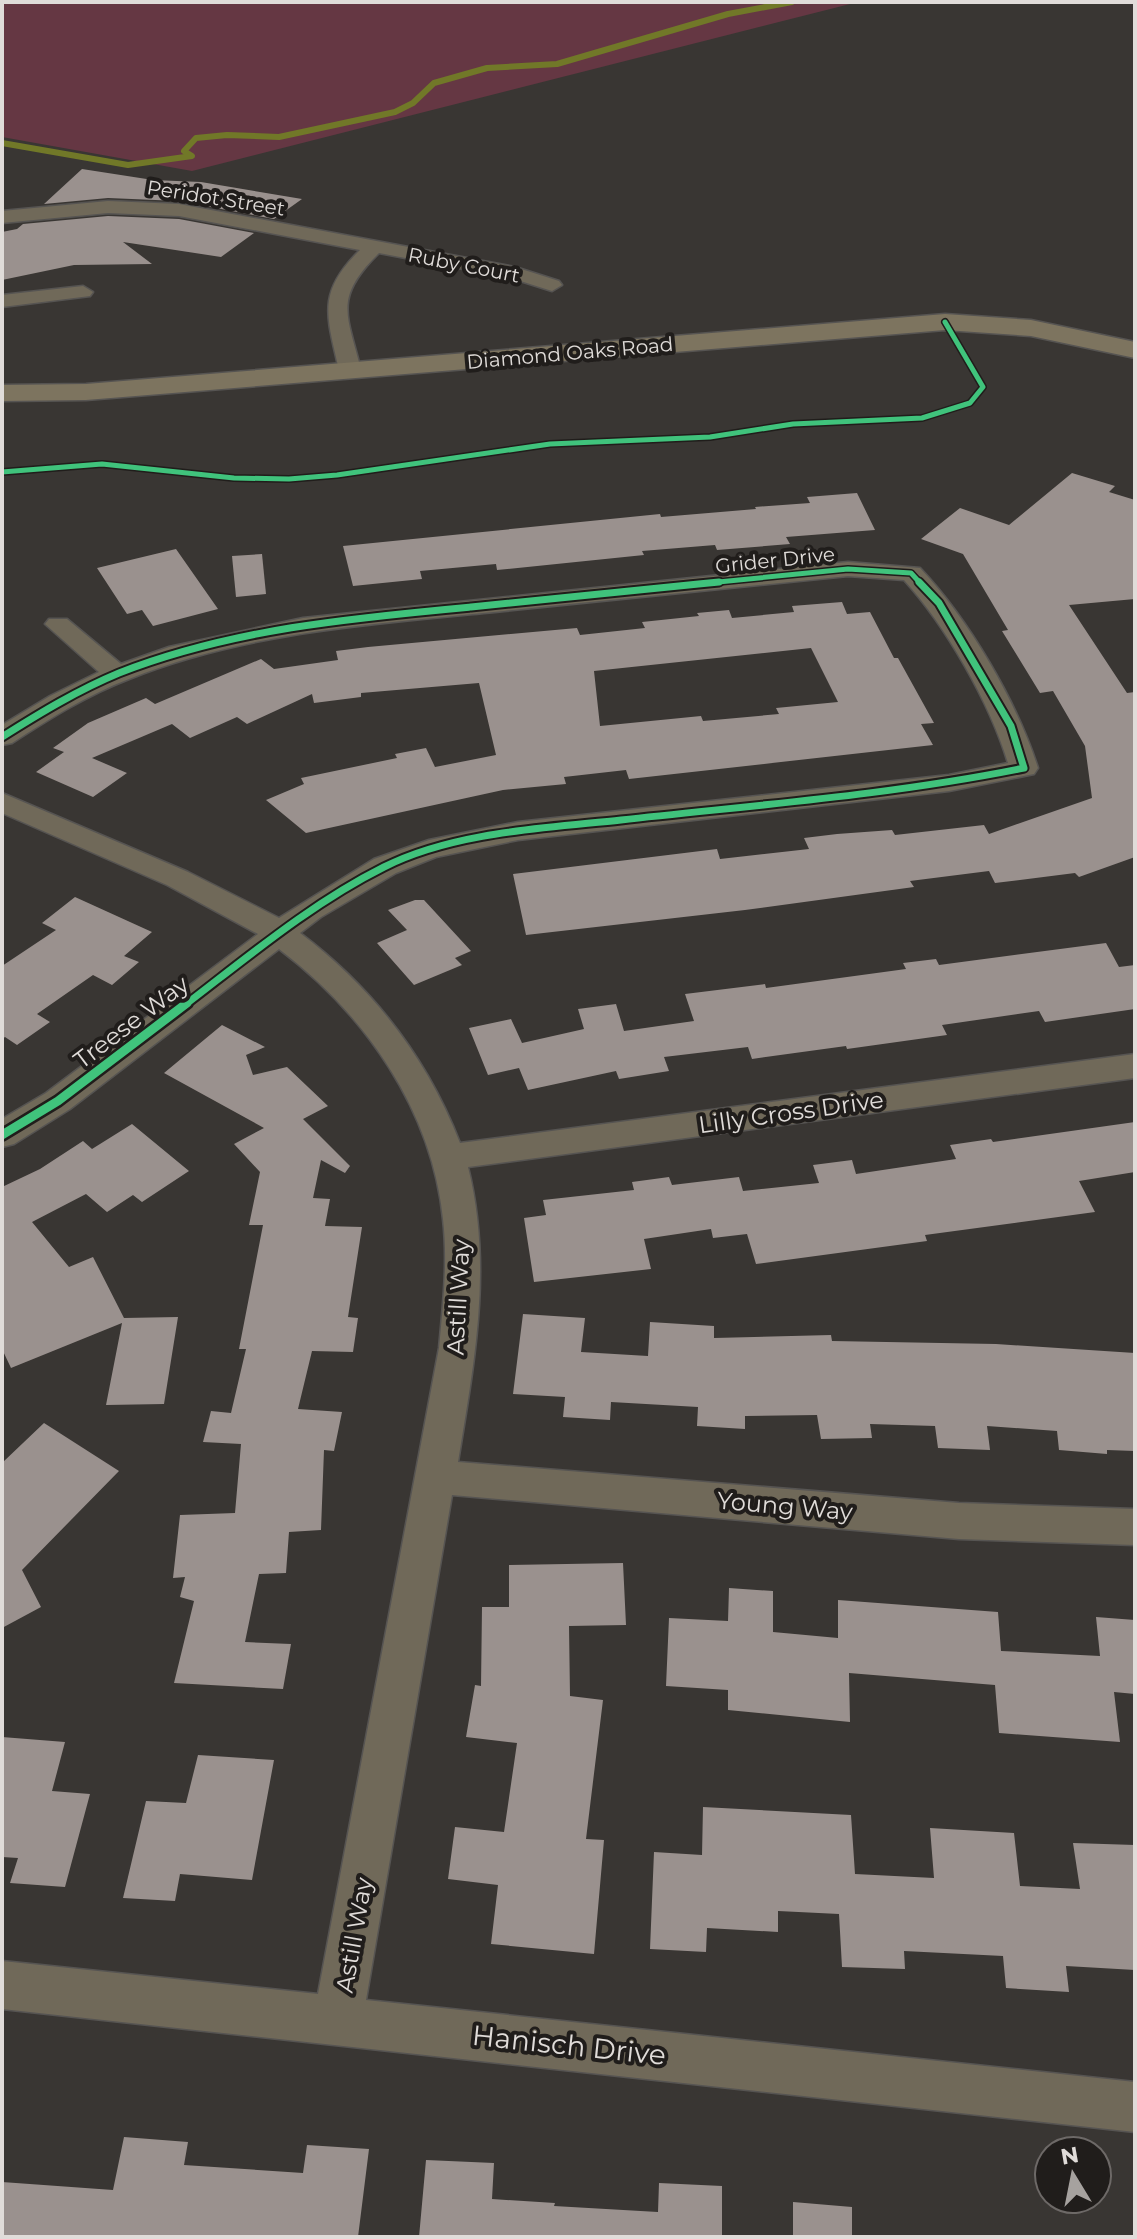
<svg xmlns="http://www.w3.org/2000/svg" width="1137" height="2239" font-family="Montserrat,sans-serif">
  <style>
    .green { fill: #653743 }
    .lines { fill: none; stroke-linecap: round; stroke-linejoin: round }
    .stream { stroke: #717828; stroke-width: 6 }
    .building { fill: #9a918e; fill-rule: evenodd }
    .street-casing { stroke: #565452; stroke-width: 3 }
    .secondary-casing { stroke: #565452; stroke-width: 3 }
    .street { fill: #706959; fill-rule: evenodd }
    .secondary { fill: #7d745f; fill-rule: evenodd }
    .cycleway-far2-casing { stroke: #201d1b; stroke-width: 8 }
    .cycleway-far1-casing { stroke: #201d1b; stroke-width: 11 }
    .cycleway-casing { stroke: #201d1b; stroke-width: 14 }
    .cycleway-far2 { stroke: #40c37c; stroke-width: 5 }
    .cycleway-far1 { stroke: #40c37c; stroke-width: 7 }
    .cycleway { stroke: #40c37c; stroke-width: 9 }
    .labels { text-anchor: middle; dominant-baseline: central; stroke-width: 8; stroke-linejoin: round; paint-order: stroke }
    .far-street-label { font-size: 20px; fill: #e0dcd9; stroke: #201d1b }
    .street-label { font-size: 24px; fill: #e0dcd9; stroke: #201d1b }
    .near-street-label { font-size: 28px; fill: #e0dcd9; stroke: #201d1b }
  </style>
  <rect width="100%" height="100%" fill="#393633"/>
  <!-- green -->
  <polygon class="green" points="2,2 858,2 192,171 2,137"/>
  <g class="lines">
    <!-- stream -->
    <polyline class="stream" points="2,143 128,165 192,156 184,151 196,138 227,135 279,137 395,112 413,103 434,83 487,68 557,64 728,14 792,2"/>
  </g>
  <!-- building -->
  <g class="building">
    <polygon points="82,169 153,180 201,182 302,199 274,219 179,201 108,198 44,204"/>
    <polygon points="108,216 179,219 254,233 221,257 123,242 152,264 74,265 2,280 2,232 17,229 23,224"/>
    <polygon points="1072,473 1115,486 1109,492 1135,500 1135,599 1069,605 1127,693 1135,692 1135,857 1079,877 1075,873 995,883 989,871 910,881 914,887 745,910 526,935 513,874 717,849 720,859 809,849 804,838 837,834 892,830 895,835 984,825 989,834 1092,798 1085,746 1053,691 1040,693 1002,631 1008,630 963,554 921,539 960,508 1009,525"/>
    <polygon points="857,493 875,530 786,537 790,544 717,550 715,545 642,551 644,555 497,570 496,564 420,571 422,579 353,586 343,546 660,514 661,517 756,509 755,507 810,503 807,497"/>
    <polygon points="176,549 218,609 153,626 142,610 127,614 97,568"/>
    <polygon points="262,554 266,594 236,597 232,556"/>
    <path d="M842,602L847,614L870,612L894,658H898L934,723L921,724L933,745L629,779L626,770L564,777L566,784L503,790L306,833L266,800L304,784L301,778L397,758L395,754L426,748L435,767L496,755L479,683L361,693V697L314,703L312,694L247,724L237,717L190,738L172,724L92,758L127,773L93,797L36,772L64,752L53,748L88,723L146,698L155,704L261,659L274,669L338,660L336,651L368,647L577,628L580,635L645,628L642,622L699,616L697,613L729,610L732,618L794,612L792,606ZM811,648L838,702L776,708L779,714L703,721L701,716L600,726L594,671Z"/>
    <polygon points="75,897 152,932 124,956 139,962 112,985 93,975 37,1014 50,1022 17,1045 5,1037 2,1039 2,966 56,930 42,923"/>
    <polygon points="415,900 424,900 471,951 455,958 462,965 414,985 377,943 407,930 388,910"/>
    <polygon points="1106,943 1119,967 1135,965 1135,1009 1045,1022 1039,1011 942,1025 947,1035 847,1049 846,1046 752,1059 748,1047 664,1057 669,1071 619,1079 616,1071 528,1090 519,1068 488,1075 469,1028 511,1019 522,1043 584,1029 578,1009 616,1004 624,1031 694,1021 685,994 765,984 766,988 906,969 903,963 936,959 939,965"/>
    <polygon points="222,1025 265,1047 246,1055 253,1075 287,1067 328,1106 303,1119 350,1166 345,1173 321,1160 313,1198 330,1199 325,1226 362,1227 348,1317 358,1318 353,1352 312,1351 298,1409 342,1412 334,1451 324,1450 321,1530 289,1532 286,1573 259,1574 245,1642 291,1644 283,1689 174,1683 194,1601 180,1597 185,1577 173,1578 180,1515 235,1513 241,1444 203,1442 211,1411 231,1413 246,1349 239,1349 263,1225 249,1225 260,1172 234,1144 264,1128 164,1073"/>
    <polygon points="1135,1122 1135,1172 1079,1181 1095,1212 925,1235 927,1241 756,1264 747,1234 713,1238 711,1229 644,1239 651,1269 534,1282 524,1218 546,1215 543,1200 634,1190 632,1182 669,1177 672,1185 739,1177 743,1191 819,1183 813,1165 852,1160 856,1174 956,1159 950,1145 991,1139 993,1142"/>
    <polygon points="132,1124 189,1171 142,1202 133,1195 107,1212 86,1194 32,1222 69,1267 93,1257 124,1318 178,1317 164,1404 106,1405 122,1323 11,1368 2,1349 2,1187 40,1169 83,1141 92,1149"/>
    <polygon points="523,1314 585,1318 581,1352 648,1356 650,1322 714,1326 714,1338 831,1335 832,1341 996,1344 1135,1353 1135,1451 1107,1450 1107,1454 1059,1450 1057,1431 987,1426 990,1450 938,1448 935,1426 870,1424 872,1438 821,1439 817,1415 745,1416 745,1429 697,1426 698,1407 611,1402 610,1420 563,1417 565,1397 513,1394"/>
    <polygon points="44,1423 119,1471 22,1570 41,1607 2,1628 2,1463"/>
    <polygon points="623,1563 626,1625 569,1626 570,1696 603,1700 586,1839 604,1840 594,1954 491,1944 498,1885 448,1879 455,1827 504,1832 517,1743 466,1737 475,1685 481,1686 482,1607 509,1607 509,1565"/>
    <polygon points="729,1588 773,1591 773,1632 838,1638 838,1600 998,1612 1001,1651 1100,1656 1096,1617 1135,1620 1135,1694 1114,1692 1120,1742 999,1733 995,1685 849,1673 850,1722 728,1710 728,1690 666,1686 669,1618 728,1621"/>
    <polygon points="2,1737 65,1742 52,1791 90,1794 65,1887 10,1883 18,1858 2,1857"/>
    <polygon points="198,1755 274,1760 252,1880 180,1874 175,1901 123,1898 146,1801 186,1803"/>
    <polygon points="703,1807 851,1815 855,1874 934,1878 930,1828 1014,1833 1020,1886 1080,1889 1073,1843 1135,1845 1135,1970 1066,1966 1069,1992 1006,1988 1003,1956 904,1951 905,1969 842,1967 839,1914 778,1911 778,1932 707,1928 706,1952 650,1949 654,1852 702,1855"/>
    <polygon points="124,2137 188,2142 184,2165 303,2173 307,2145 369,2149 358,2237 2,2237 2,2182 113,2190"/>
    <polygon points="426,2160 494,2163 492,2199 555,2203 554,2206 658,2212 659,2183 722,2186 722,2237 419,2237"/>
    <polygon points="793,2202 852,2207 852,2237 793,2237"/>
  </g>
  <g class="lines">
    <!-- street casing -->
    <g class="street-casing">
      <g id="street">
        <path d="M108,201L179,204L515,267L559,281L562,285L552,291L511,278L379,253C333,298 347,314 361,370L350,376L339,370C327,316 316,293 360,250L179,216L108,213L2,223V211Z"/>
        <polygon points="83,286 93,292 90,296 2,307 2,295"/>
        <path d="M848,562L920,568C969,620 1016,700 1038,768L1034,774L949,791L518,840L436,857L396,873L321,917L300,933C373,988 427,1058 460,1143L1135,1054V1078L468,1167C493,1267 474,1363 458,1462L959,1503L1135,1509V1545L959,1539L452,1495L366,2000L1135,2082V2132L2,2009V1961L318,1994L439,1348C443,1305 448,1262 443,1219C432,1110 365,1014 279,949L70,1109L14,1144L2,1147V1119L46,1093L258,934L167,885L2,813V793L188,872L279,918L374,859L429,840L518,822L949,775L1008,763C990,703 946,626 904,580L848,576C733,588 618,599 504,611C377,624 248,631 129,679C87,695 49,719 12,743L2,745V725L50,696L99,672L45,624L49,619H67L121,664L169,647L303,618Z"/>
      </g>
    </g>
    <!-- secondary casing -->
    <g class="secondary-casing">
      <polygon id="secondary" points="945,314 1031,320 1135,342 1135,358 1031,336 945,330 86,400 2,401 2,385 86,384"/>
    </g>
    <!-- street -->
    <use href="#street" class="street"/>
    <!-- secondary -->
    <use href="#secondary" class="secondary"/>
    <!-- cycleway-far2 casing -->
    <g class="cycleway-far2-casing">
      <g id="cycleway-far2">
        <polyline points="2,472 102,464 234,478 289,479 337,475 550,444 710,437 793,424 922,418 970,403 983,387 945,322"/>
        <polyline points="698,584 848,569 911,573 921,584"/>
      </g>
    </g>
    <!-- cycleway-far1 casing -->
    <g class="cycleway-far1-casing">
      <g id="cycleway-far1">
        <path d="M2,737C40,713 78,690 119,673C231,629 352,618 471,607C553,599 636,590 719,582"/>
        <path d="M185,1005C249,956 312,903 384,867C453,832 545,828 621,820C755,805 891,795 1024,768L1011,726L939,603L919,582"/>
      </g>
    </g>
    <!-- cycleway casing -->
    <g class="cycleway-casing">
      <polyline id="cycleway" points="2,1135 58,1101 187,1003"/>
    </g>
    <!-- cycleway-far2 -->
    <use href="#cycleway-far2" class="cycleway-far2"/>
    <!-- cycleway-far1 -->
    <use href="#cycleway-far1" class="cycleway-far1"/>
    <!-- cycleway -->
    <use href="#cycleway" class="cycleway"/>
  </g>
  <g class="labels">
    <!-- far-street labels -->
    <g class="far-street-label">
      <text transform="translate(216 198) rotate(9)">Peridot Street</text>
      <text transform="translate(464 265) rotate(11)">Ruby Court</text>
      <text transform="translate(570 353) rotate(-5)">Diamond Oaks Road</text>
      <text transform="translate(775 560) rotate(-6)">Grider Drive</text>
    </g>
    <!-- street labels -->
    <g class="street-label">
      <text transform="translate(131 1022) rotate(-37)">Treese Way</text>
      <text transform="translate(791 1112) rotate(-8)">Lilly Cross Drive</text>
      <text transform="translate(458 1297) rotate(-87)">Astill Way</text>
      <text transform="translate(785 1506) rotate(5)">Young Way</text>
      <text transform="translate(354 1935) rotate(-80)">Astill Way</text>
    </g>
    <!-- near-street labels -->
    <g class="near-street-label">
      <text transform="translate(569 2045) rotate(6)">Hanisch Drive</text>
    </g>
  </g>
  <!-- border -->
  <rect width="1137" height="2239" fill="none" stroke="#e0dcd9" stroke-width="8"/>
  <!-- north arrow -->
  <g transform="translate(1073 2175) rotate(350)"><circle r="38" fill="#201d1b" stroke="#6d6967" stroke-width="2"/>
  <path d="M0-6L14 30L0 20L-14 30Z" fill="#a6a29f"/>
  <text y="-12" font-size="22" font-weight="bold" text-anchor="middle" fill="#e0dcd9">N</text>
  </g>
</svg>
